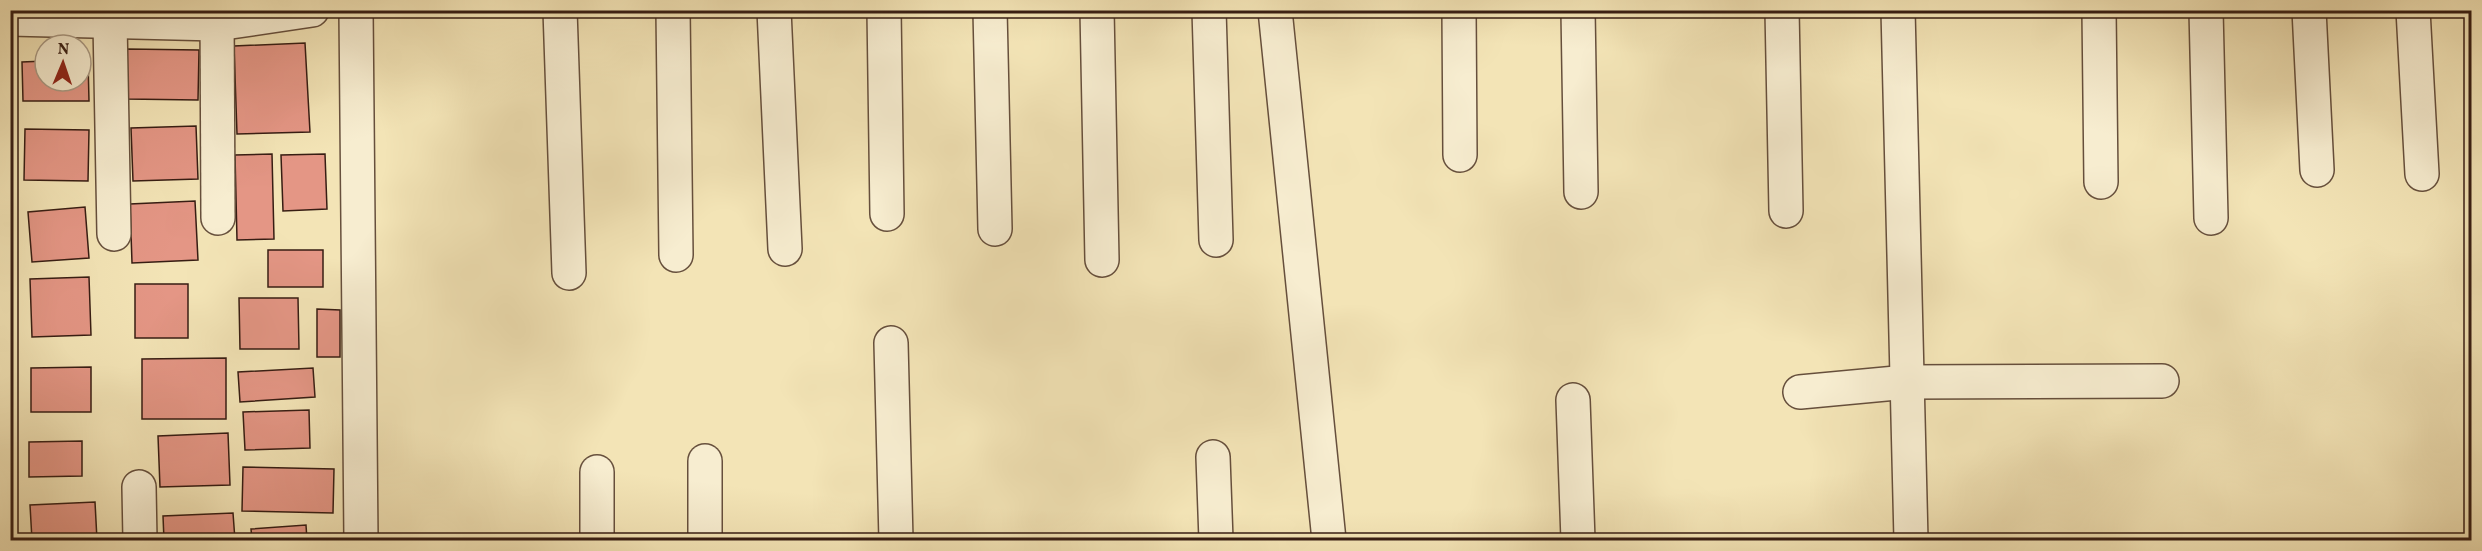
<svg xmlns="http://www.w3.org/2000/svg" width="2482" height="551" font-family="Vollkorn,serif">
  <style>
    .building { fill: #e49685; stroke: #371d13; stroke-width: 1.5 }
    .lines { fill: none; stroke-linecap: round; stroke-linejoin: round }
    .street-casing { stroke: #664f3c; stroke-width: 36 }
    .street { stroke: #f7edd0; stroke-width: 33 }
  </style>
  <rect width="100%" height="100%" fill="#f3e4b6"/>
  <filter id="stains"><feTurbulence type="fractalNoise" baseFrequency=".00333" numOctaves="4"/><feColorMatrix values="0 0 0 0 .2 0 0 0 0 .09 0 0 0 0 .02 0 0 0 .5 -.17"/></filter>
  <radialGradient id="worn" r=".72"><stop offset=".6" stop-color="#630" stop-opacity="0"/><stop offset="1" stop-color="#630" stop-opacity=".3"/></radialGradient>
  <!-- building -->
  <g class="building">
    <polygon points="305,43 310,132 237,134 234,46"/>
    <polygon points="127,49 199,50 198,100 126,99"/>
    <polygon points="81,60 88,60 89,101 23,101 22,62 45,61 45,81 81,81"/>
    <polygon points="196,126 198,179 133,181 131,128"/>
    <polygon points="25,129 89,130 88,181 24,180"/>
    <polygon points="272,154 274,239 237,240 235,155"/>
    <polygon points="325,154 327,209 283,211 281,155"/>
    <polygon points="195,201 198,260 132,263 130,204"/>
    <polygon points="85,207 89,258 32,262 28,212"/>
    <polygon points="10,212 15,212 17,274 10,274"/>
    <rect x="268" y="250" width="55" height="37"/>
    <polygon points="89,277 91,335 32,337 30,279"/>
    <rect x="135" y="284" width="53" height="54"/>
    <polygon points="10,287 13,324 10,324"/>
    <polygon points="239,298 298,298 299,349 240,349"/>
    <polygon points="317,309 340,310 340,357 317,357"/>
    <polygon points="226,358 226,419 142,419 142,359"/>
    <polygon points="91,367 91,412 31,412 31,368"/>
    <polygon points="313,368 315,397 240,402 238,372"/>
    <polygon points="309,410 310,448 245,450 243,412"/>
    <polygon points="228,433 230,485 160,487 158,436"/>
    <polygon points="82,441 82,476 29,477 29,442"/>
    <polygon points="243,467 334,469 333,513 242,511"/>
    <polygon points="95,502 97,540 32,540 30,505"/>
    <polygon points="233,513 235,540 164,540 163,516"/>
    <polygon points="306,525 307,540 252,540 251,529"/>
  </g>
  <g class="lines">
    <!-- street casing -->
    <g class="street-casing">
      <g id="street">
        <polyline points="217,10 218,218"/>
        <polyline points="356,10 361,540"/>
        <polyline points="560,10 569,273"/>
        <polyline points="673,10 676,255"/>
        <polyline points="774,10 785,249"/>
        <polyline points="884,10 887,214"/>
        <polyline points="990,10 995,229"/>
        <polyline points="1097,10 1102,260"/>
        <polyline points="1209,10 1216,240"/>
        <polyline points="1275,10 1329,540"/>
        <polyline points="1459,10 1460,155"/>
        <polyline points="1578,10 1581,192"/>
        <polyline points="1782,10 1786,211"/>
        <polyline points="1898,10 1911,540"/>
        <polyline points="2099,10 2101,182"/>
        <polyline points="2206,10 2211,218"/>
        <polyline points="2309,10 2317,170"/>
        <polyline points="2413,10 2422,174"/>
        <polyline points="10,19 217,24 312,10"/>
        <polyline points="110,22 114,234"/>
        <polyline points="891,343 896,540"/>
        <polyline points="1800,392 1907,382 2162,381"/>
        <polyline points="1573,400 1578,540"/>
        <polyline points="1213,457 1216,540"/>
        <polyline points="705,461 705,540"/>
        <polyline points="139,487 140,540"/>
        <polyline points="597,540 597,472"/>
      </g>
    </g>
    <!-- street -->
    <use href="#street" class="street"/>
  </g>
  <!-- margin -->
  <rect width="2482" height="551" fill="none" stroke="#f3e4b6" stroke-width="36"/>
  <rect x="12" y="12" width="2458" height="527" fill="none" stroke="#371d13" stroke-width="3"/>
  <rect x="18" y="18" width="2446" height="515" fill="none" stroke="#371d13" stroke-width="1.5"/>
  <!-- north arrow -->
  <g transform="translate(63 63) rotate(2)"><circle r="28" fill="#f7edd0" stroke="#aa9a84" stroke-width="1.5"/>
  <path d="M0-4.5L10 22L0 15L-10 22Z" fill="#8f2418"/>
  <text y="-9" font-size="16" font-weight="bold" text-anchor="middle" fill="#371d13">N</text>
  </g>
  <rect width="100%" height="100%" filter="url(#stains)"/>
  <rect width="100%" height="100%" fill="url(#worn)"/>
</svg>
